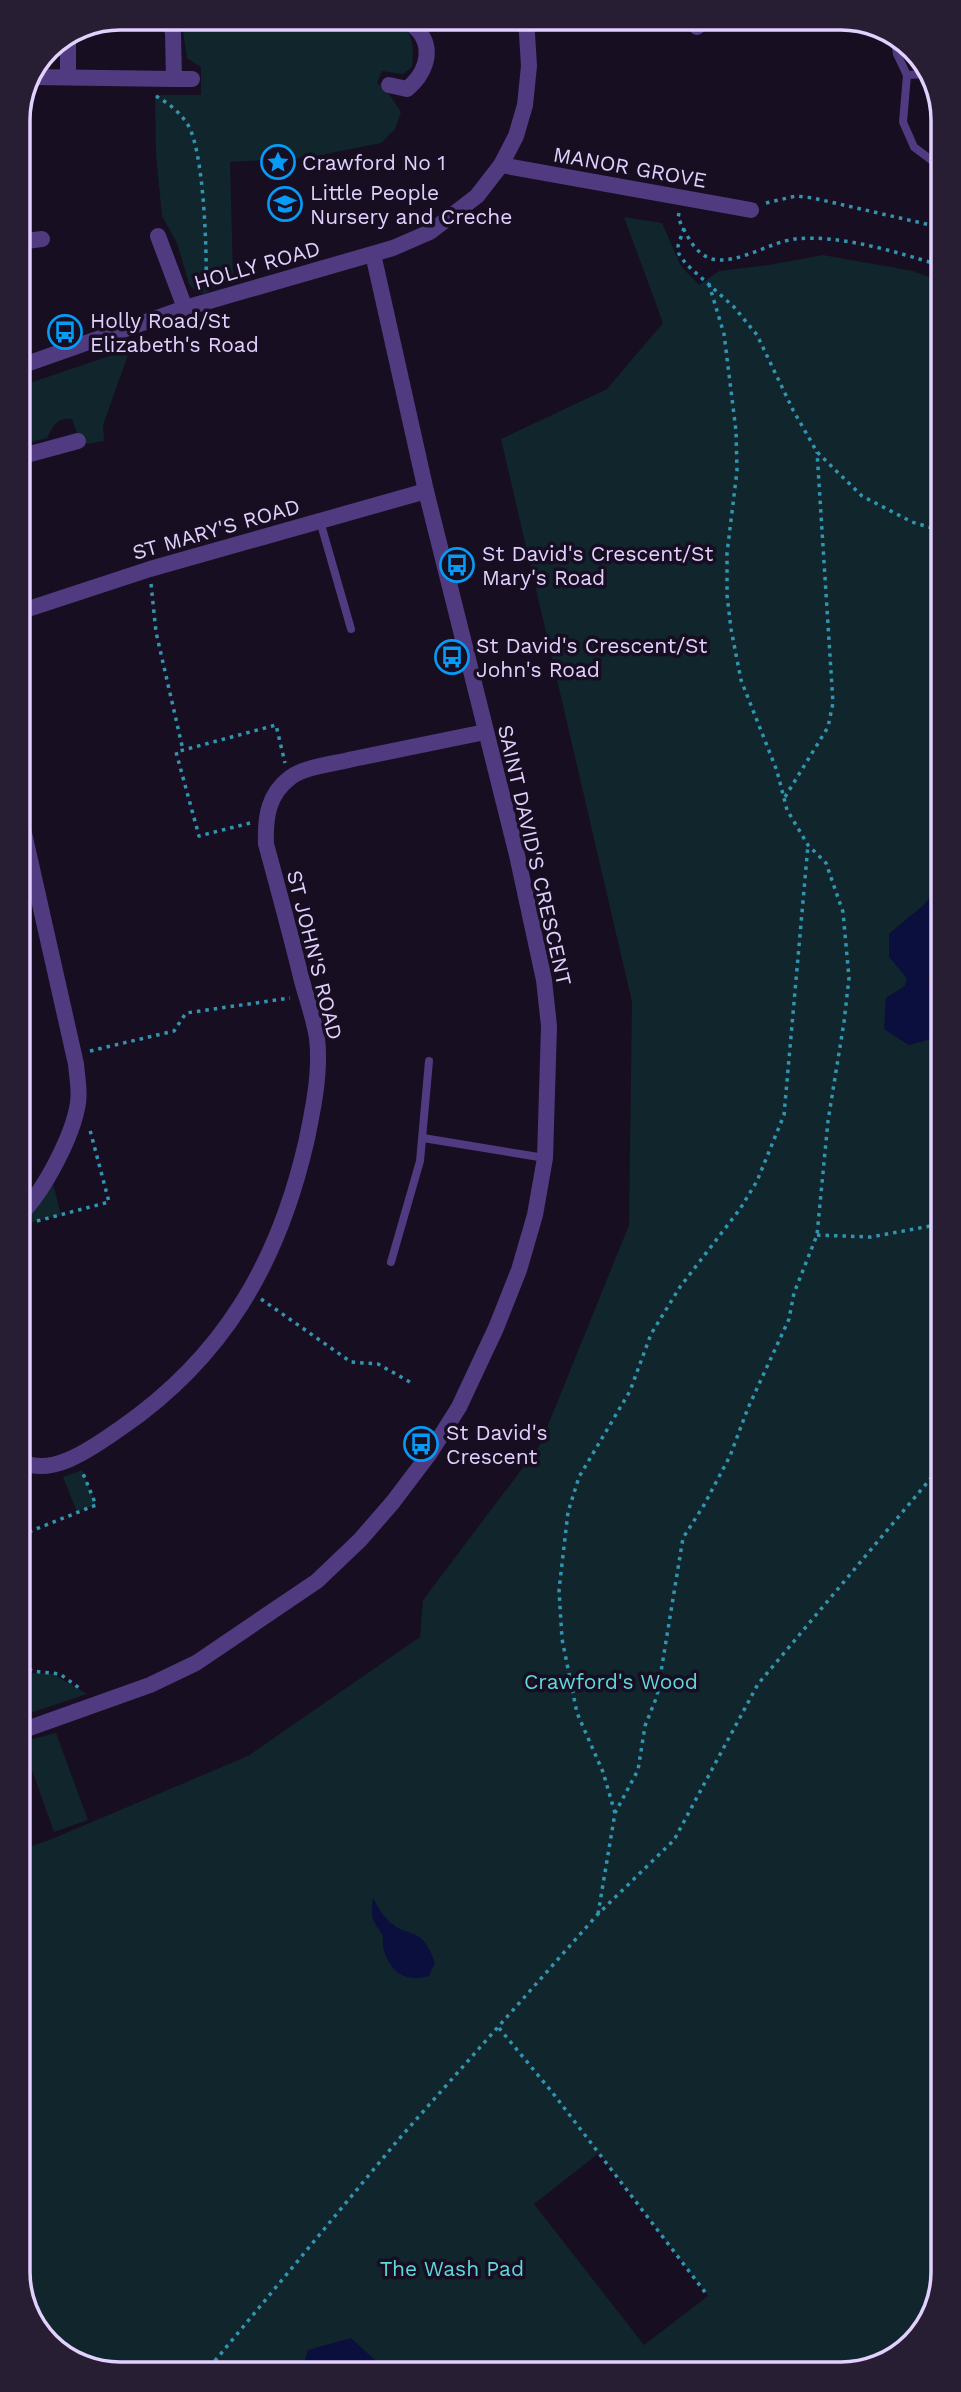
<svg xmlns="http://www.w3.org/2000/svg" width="961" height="2392" font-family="'Work Sans',sans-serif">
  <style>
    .green { fill: #11252c; fill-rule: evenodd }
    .water { fill: #0b0f3e }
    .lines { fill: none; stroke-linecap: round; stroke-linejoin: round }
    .path { stroke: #3195b1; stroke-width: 3.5; stroke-dasharray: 3.5 5; stroke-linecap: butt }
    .service { stroke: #503a80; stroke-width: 8 }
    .minor { stroke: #503a80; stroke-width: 16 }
    .labels { text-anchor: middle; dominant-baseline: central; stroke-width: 7; stroke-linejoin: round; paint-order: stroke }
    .poi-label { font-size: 21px; fill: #e2d0fe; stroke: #170e22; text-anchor: start }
    .street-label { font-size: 21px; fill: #e2d0fe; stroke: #170e22 }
    .park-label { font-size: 21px; fill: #5ed9dc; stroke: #170e22 }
    .rim { fill: none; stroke: #e2d0fe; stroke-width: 3.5 }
  </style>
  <rect width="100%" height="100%" fill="#170e22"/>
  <!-- green -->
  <g class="green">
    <path d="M181,18H391C414,30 414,44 412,67L403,74L382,71L377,83L387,91L401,112L395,129L381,143L311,157L230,162L233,276L206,293H197L189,284L177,243L162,216L156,156L155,95H201V67L187,58Z"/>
    <path d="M624,217L662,223L681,266L699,285L719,271L769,265L823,255L913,271L939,281L940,885L924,905L889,934L901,971L907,978L905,986L886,998L885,1029L909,1045L930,1039L940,1023L943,2272L923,2334L874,2369L113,2374L57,2353L23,2305L22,1849L47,1841L248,1756L420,1637L423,1600L540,1445L629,1225L632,1002L501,439L607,389L663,323ZM599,2153L708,2296L644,2345L534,2204Z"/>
    <path d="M130,349L103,425L104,441L86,444L76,430L72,419C57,417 53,426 47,438L18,445V387Z"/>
    <polygon points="52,1180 61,1215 25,1224"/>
    <polygon points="82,1470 96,1505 77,1512 63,1477"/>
    <polygon points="21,1669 31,1673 53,1674 87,1694 21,1716"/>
    <polygon points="56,1733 88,1820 54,1832 22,1742"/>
  </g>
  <!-- water -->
  <g class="water">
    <polygon points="940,885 940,960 926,979 937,987 940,996 940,1023 930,1039 909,1045 884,1029 886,998 905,986 907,978 889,957 889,934 924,905"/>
    <path d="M373,1898C377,1905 381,1913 386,1918C406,1941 422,1922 435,1963L429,1976C406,1983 391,1973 384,1950C382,1945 384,1939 382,1934C381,1932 376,1926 376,1925C370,1916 372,1908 373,1898Z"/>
    <polygon points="351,2338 388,2372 301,2373 308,2350"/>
  </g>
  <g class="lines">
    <!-- path -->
    <g class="path">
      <path d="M156,96C168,103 180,112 188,125C204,152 207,251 206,285"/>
      <polyline points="766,203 796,196 813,198 939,227"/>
      <path d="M679,213L678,218C686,233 694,254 712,259C737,265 770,242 795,239C838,234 897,252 939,265"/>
      <polyline points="684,228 678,246 679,254 686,264 734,307 757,335 793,410 817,452 862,496 912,522 939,530"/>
      <polyline points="151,584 156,632 183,750"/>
      <polyline points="785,797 828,727 833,703 817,452"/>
      <polyline points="250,823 199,836 176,752 276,725 285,763"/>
      <polyline points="90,1051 174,1031 186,1013 290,998"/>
      <polyline points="37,1221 109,1202 90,1130"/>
      <polyline points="817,1235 871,1237 941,1224"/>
      <polyline points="261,1299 351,1362 378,1364 410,1382"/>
      <polyline points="21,1535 96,1505 82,1471"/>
      <polyline points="21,1666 32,1671 60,1674 82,1690"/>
      <polyline points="615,1813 603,1772 577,1713 562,1639 559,1590 568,1512 579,1477 630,1391 651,1334 680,1287 740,1209 757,1181 784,1115 808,845"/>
      <polyline points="598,1914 615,1813 638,1770 645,1726 657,1696 683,1538 704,1505 730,1456 748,1408 789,1319 794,1293 817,1235 828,1121 844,1022 849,978 843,912 826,863 808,845 787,810 777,771 741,680 731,629 727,595 727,553 737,471 736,431 724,334 708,281"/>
      <polyline points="499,2028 552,2092 708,2296"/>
      <polyline points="204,2374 398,2140 598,1914 674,1840 758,1684 942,1465"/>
    </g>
    <!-- service -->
    <g class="service">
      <polyline points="894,35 897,54 907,75 903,122 914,147 938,165"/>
      <polyline points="907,75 929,74"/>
      <polyline points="320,521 351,629"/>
      <polyline points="423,1138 545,1158"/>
      <polyline points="391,1262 420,1161 429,1061"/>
    </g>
    <!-- minor -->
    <g class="minor">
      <polyline points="697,27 698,18"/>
      <polyline points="34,77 174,79 173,33 169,18"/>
      <polyline points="68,77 68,39"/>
      <polyline points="174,79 192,79"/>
      <path d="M389,85L407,89C423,76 434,54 421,34C417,28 410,23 405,18"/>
      <polyline points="501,165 751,210"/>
      <polyline points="158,236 185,308"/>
      <polyline points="18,242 42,239"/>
      <polyline points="18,367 185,308 393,248 430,232 477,196 501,165 516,136 525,105 529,66 526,18"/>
      <polyline points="19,457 78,441"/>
      <polyline points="19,612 150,569 426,491"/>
      <path d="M19,811L76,1064C77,1077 80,1090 78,1103C73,1136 44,1191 20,1215"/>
      <path d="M21,1461C52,1479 96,1445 121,1428C224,1357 278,1263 306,1143C313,1110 321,1072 317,1038C314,1018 306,997 301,977C290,932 278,888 266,844C265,817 268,794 291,777C307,766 334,764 353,759C397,750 441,741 485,732"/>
      <polyline points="21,1731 150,1685 196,1663 317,1581 360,1540 393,1502 430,1453 459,1407 496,1328 519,1270 535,1215 545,1158 549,1026 544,980 517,855 426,491 373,254"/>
    </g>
  </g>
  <!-- icons -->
  <defs>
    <g id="sight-ring" transform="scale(1.75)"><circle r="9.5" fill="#170e22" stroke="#069bf4" stroke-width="1.5"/><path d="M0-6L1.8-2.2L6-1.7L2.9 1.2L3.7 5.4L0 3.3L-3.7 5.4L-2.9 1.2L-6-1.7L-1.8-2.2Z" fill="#069bf4"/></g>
    <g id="school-ring" transform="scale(1.75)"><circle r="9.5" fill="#170e22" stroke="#069bf4" stroke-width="1.5"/><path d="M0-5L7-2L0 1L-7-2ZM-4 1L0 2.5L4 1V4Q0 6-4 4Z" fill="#069bf4"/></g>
    <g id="bus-ring" transform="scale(1.75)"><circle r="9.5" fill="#170e22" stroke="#069bf4" stroke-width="1.5"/><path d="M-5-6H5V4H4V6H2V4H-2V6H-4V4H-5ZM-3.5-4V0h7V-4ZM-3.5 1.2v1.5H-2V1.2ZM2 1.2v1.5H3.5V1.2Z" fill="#069bf4"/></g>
  </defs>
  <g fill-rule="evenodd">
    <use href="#sight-ring" x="278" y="162"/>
    <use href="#school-ring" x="285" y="204"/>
    <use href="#bus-ring" x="65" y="332"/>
    <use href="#bus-ring" x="457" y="565"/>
    <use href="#bus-ring" x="452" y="657"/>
    <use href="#bus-ring" x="421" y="1444"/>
  </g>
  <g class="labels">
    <!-- poi labels -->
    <g class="poi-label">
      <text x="302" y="162">Crawford No 1</text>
      <text x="310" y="192">Little People<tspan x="310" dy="24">Nursery and Creche</tspan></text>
      <text x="90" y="320">Holly Road/St<tspan x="90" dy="24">Elizabeth's Road</tspan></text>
      <text x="482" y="553">St David's Crescent/St<tspan x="482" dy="24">Mary's Road</tspan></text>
      <text x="476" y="645">St David's Crescent/St<tspan x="476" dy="24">John's Road</tspan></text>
      <text x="446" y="1432">St David's<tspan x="446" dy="24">Crescent</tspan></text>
    </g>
    <!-- street labels -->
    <g class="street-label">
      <text transform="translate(630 167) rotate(10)">MANOR GROVE</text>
      <text transform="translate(257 265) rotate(-16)">HOLLY ROAD</text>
      <text transform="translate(216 529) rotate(-16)">ST MARY'S ROAD</text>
      <text transform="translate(535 855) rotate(77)">SAINT DAVID'S CRESCENT</text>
      <text transform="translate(315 955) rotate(76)">ST JOHN'S ROAD</text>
    </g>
    <!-- park labels -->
    <g class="park-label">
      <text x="611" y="1681">Crawford's Wood</text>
      <text x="452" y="2268">The Wash Pad</text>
    </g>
  </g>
  <!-- crop -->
  <path d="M0 0H961V2392H0ZM120 30H841A90 90 0 0 1 931 120V2272A90 90 0 0 1 841 2362H120A90 90 0 0 1 30 2272V120A90 90 0 0 1 120 30Z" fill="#271e34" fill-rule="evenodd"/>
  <path class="rim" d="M120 30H841A90 90 0 0 1 931 120V2272A90 90 0 0 1 841 2362H120A90 90 0 0 1 30 2272V120A90 90 0 0 1 120 30Z"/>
</svg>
